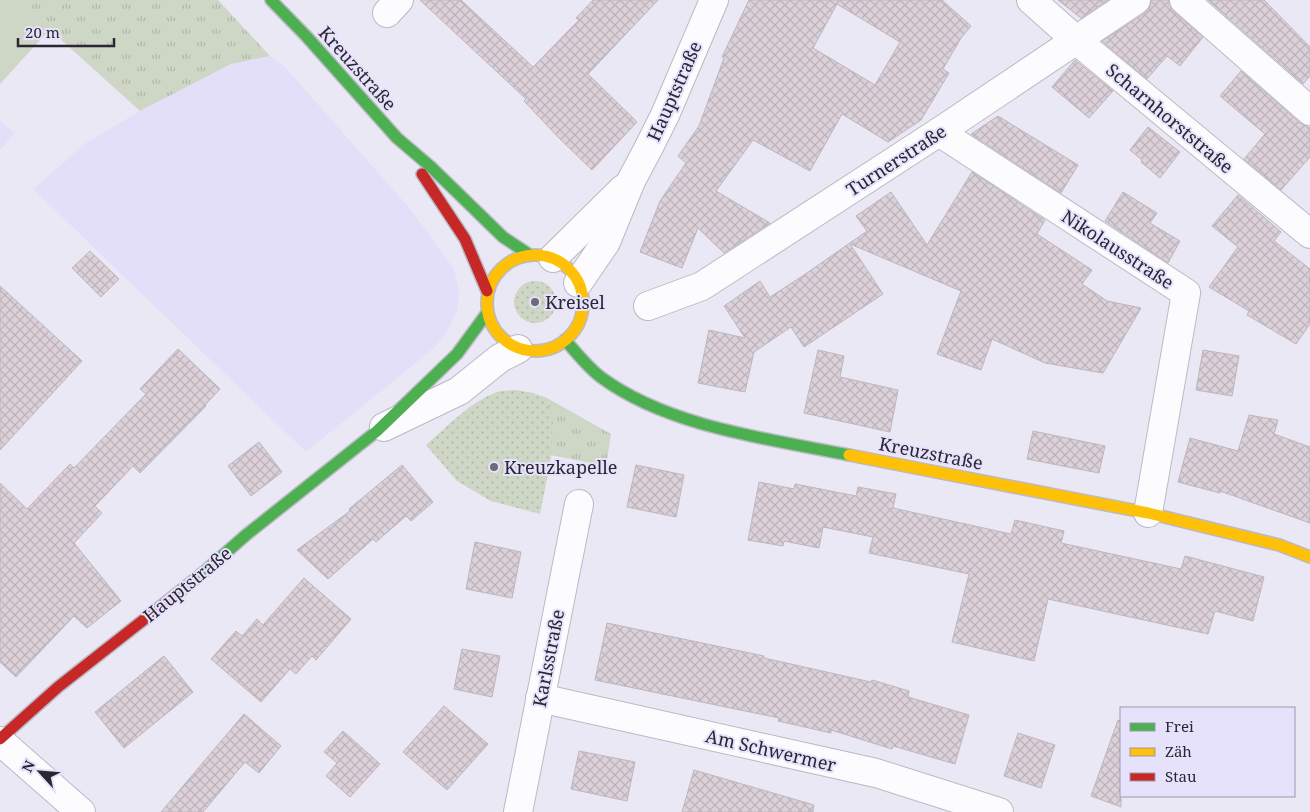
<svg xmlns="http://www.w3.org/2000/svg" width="1310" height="812" font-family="'Noto Serif',serif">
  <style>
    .built { fill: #e4dff9 }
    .grass { fill: url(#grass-tufts) }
    .park { fill: url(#park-dots) }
    .pitch { fill: #ced6c5 }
    .building { fill: url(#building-cross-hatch); stroke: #bdb6be; fill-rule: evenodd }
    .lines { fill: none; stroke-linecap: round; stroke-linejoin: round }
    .street-casing { stroke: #bbb9c4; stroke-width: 30 }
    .fast-casing { stroke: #bbb9c4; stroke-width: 14 }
    .slow-casing { stroke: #bbb9c4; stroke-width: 14 }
    .jam-casing { stroke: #bbb9c4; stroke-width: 14 }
    .street { stroke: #fcfcfe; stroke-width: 28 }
    .fast { stroke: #4caf50; stroke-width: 11 }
    .slow { stroke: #ffc107; stroke-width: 11 }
    .jam { stroke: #c62828; stroke-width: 11 }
    .poi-dot { fill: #6d6b77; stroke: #e7e2fb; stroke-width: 2 }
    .labels { text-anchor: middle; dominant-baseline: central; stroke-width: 4; stroke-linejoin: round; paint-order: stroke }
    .street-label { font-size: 18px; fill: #2a2733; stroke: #e7e2fb }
    .poi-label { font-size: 18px; fill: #2a2733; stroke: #e7e2fb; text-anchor: start }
  </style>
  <defs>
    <pattern id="grass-tufts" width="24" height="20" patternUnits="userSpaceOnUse" patternTransform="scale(1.25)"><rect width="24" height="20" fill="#ced6c5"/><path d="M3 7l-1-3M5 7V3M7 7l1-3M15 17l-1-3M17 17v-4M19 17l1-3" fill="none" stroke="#b1b8aa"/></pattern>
    <pattern id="park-dots" width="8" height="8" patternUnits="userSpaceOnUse" patternTransform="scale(1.25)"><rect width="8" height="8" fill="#ced6c5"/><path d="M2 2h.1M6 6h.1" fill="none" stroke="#b1b8aa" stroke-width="1.8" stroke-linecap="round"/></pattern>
    <pattern id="building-cross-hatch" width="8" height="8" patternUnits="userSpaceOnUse" patternTransform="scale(1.25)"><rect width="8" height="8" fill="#dcd0d9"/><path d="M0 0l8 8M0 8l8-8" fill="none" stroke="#bdb3bb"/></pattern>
  </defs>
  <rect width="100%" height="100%" fill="#eae8f5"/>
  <!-- built -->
  <g class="built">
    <polygon points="270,56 285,67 412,211 454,269 459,291 457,311 448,330 434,348 306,452 33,189 86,143 140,111 231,64"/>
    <polygon points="0,121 15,133 0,150"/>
  </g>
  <!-- grass -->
  <g class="grass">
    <polygon points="17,0 218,0 270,56 231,64 140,111"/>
    <polygon points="515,390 532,393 547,398 611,434 606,466 550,455 484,398 497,392"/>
  </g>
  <!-- park -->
  <g class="park">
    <circle cx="535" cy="302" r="21"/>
    <path d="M515,390L532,393L547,398L553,418L551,458L540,514L491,501L457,481L426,445C447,427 469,403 495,393C501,390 509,391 515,390Z"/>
  </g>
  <!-- pitch -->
  <polygon class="pitch" points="0,0 17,0 50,29 0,84"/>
  <!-- building -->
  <g class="building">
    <polygon points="420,0 461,0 533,67 579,20 576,18 593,0 658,0 588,74 637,122 592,170 560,139 524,101 526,99"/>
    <path d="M749,0H942L971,26L961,38L943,69L949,73L921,120L888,142L842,114L810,171L753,140L716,191L770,223L724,253L698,228L682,268L640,252L660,201L686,163L678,156L699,126L724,58L722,57ZM837,4L900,42L875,85L813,48Z"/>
    <polygon points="1058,0 1108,0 1081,18"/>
    <polygon points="1151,0 1169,0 1169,5 1174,12 1203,37 1180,66 1167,56 1147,79 1102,41 1145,13 1150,7"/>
    <polygon points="1208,0 1264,0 1310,47 1310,76 1303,84"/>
    <polygon points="1075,60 1113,91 1089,118 1052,87"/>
    <polygon points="1241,71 1300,123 1310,128 1310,157 1281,190 1244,159 1265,134 1220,96"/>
    <polygon points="998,116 1078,165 1061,193 971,134"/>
    <polygon points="1148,127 1180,152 1160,178 1141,162 1142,160 1130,150"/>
    <polygon points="972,172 1045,220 1037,234 1092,270 1082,284 1107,301 1141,308 1103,373 1045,363 992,339 981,370 937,354 961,291 850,244 883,294 804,347 791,327 754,352 745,392 698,383 709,330 745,338 724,306 760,281 770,297 804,275 867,231 856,216 891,192 927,245"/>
    <polygon points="1123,192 1157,213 1150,223 1180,241 1168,263 1105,221"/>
    <polygon points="1238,195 1281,232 1274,241 1310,269 1310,324 1296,344 1247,315 1249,311 1209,287 1238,247 1212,226"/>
    <polygon points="90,251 119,279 101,297 72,268"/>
    <polygon points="0,286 82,361 0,450"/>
    <polygon points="178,349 220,389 205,405 206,406 140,473 133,466 95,506 102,513 74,543 121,601 87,628 74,616 16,677 0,662 0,483 27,509 70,464 74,468 146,394 140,389"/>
    <polygon points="818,350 844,356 840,377 898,390 890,432 804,413"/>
    <polygon points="1203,350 1239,356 1232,396 1196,390"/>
    <polygon points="1249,415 1278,420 1274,434 1310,447 1310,523 1220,491 1220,493 1178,482 1190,438 1238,451"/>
    <polygon points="1033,431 1105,446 1099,473 1027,459"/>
    <polygon points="259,442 282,472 251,496 228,466"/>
    <polygon points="402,465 433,502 411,521 406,516 376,542 373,539 328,579 297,550 350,511 349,509"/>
    <polygon points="636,465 684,475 676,517 627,507"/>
    <polygon points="759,482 794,489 795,484 856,496 858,487 896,494 893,508 1011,534 1015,520 1064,531 1061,543 1181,569 1185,556 1264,577 1253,621 1215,611 1208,634 1048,599 1034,661 952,642 969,574 869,553 873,537 823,527 819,548 784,541 783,546 748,540"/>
    <polygon points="475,542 521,552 512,598 466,589"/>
    <polygon points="304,578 351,619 316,660 312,656 296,674 290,669 261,702 211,659 236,631 242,636 257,619 263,625"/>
    <polygon points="607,623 764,656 764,658 871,682 872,680 909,691 908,697 969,715 955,764 893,746 892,749 831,730 831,733 778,721 779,718 595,680"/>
    <polygon points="462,649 500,656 492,697 454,689"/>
    <polygon points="164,656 193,692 124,748 95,712"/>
    <polygon points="444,706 488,744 447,790 403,752"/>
    <polygon points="244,714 281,746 259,773 245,762 203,812 161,812"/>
    <polygon points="1118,720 1121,721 1121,807 1091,796"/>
    <polygon points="343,731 380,764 350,797 326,776 337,763 324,752"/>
    <polygon points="1018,733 1055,745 1041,788 1004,776"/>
    <polygon points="579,751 635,762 627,801 571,789"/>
    <polygon points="694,770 814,805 813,812 682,812"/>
  </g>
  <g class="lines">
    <!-- street casing -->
    <g class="street-casing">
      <g id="street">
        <polyline points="1031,0 1076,40 1310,234"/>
        <polyline points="1184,0 1310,111"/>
        <polyline points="387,13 399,0"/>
        <polyline points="939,132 1186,293 1148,513"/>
        <polyline points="553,258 623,189"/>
        <polyline points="578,283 606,242 631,181 649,147 665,115 714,0"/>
        <polyline points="648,306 702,286 939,132 1136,0"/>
        <polyline points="384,427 459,391 500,358 518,349"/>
        <polyline points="540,698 876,773 999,812"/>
        <polyline points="0,741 81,812"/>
        <polyline points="518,812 579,504"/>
      </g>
    </g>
    <!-- fast casing -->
    <g class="fast-casing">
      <g id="fast">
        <polyline points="271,0 307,37 397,138 431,167 503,237 530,255"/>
        <path d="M565,340C577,353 588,368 602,378C669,427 769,439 849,455"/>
        <polyline points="174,596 204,572 246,535 377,431 457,354 487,313"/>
      </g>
    </g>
    <!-- slow casing -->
    <g class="slow-casing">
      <g id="slow">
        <circle cx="535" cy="303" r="48"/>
        <polyline points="849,455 1148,513 1279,545 1310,557"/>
      </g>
    </g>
    <!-- jam casing -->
    <g class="jam-casing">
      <g id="jam">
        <polyline points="422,174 465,239 487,291"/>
        <polyline points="0,739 58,687 174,596"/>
      </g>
    </g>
    <!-- street -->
    <use href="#street" class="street"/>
    <!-- fast -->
    <use href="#fast" class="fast"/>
    <!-- slow -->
    <use href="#slow" class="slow"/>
    <!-- jam -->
    <use href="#jam" class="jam"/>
  </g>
  <!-- markers -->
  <g class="poi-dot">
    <circle cx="535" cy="302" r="5"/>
    <circle cx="494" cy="467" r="5"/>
  </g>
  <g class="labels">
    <!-- street labels -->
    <g class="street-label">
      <text transform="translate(358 68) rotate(48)">Kreuzstraße</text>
      <text transform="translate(674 91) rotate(-66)">Hauptstraße</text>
      <text transform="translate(1170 118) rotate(40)">Scharnhorststraße</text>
      <text transform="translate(896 160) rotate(-33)">Turnerstraße</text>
      <text transform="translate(1118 249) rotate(33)">Nikolausstraße</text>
      <text transform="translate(931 453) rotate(11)">Kreuzstraße</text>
      <text transform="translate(187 584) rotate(-39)">Hauptstraße</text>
      <text transform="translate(548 658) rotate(-79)">Karlsstraße</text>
      <text transform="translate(771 750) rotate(13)">Am Schwermer</text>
    </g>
    <!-- poi labels -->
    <g class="poi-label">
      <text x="545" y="302">Kreisel</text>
      <text x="504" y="467">Kreuzkapelle</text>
    </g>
  </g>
  <!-- legend -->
  <rect x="1120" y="707" width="175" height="90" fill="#e7e2fb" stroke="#9b97ab"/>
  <rect x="1130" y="723" width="25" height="8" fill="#4caf50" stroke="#9b97ab"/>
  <text x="1165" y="732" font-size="15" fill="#2a2733">Frei</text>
  <rect x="1130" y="748" width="25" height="8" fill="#ffc107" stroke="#9b97ab"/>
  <text x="1165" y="757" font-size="15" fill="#2a2733">Zäh</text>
  <rect x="1130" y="773" width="25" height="8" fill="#c62828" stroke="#9b97ab"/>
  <text x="1165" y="782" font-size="15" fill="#2a2733">Stau</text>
  <!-- north arrow -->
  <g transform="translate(40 772) rotate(296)" stroke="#e7e2fb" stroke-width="4" paint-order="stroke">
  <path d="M0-4L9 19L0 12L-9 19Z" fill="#2a2733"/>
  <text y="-8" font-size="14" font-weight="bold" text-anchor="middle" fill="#2a2733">N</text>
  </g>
  <!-- scale -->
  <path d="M18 38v8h96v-8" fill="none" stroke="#2a2733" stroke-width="2.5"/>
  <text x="25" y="38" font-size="15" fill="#2a2733" stroke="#e7e2fb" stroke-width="4" paint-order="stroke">20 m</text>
</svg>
